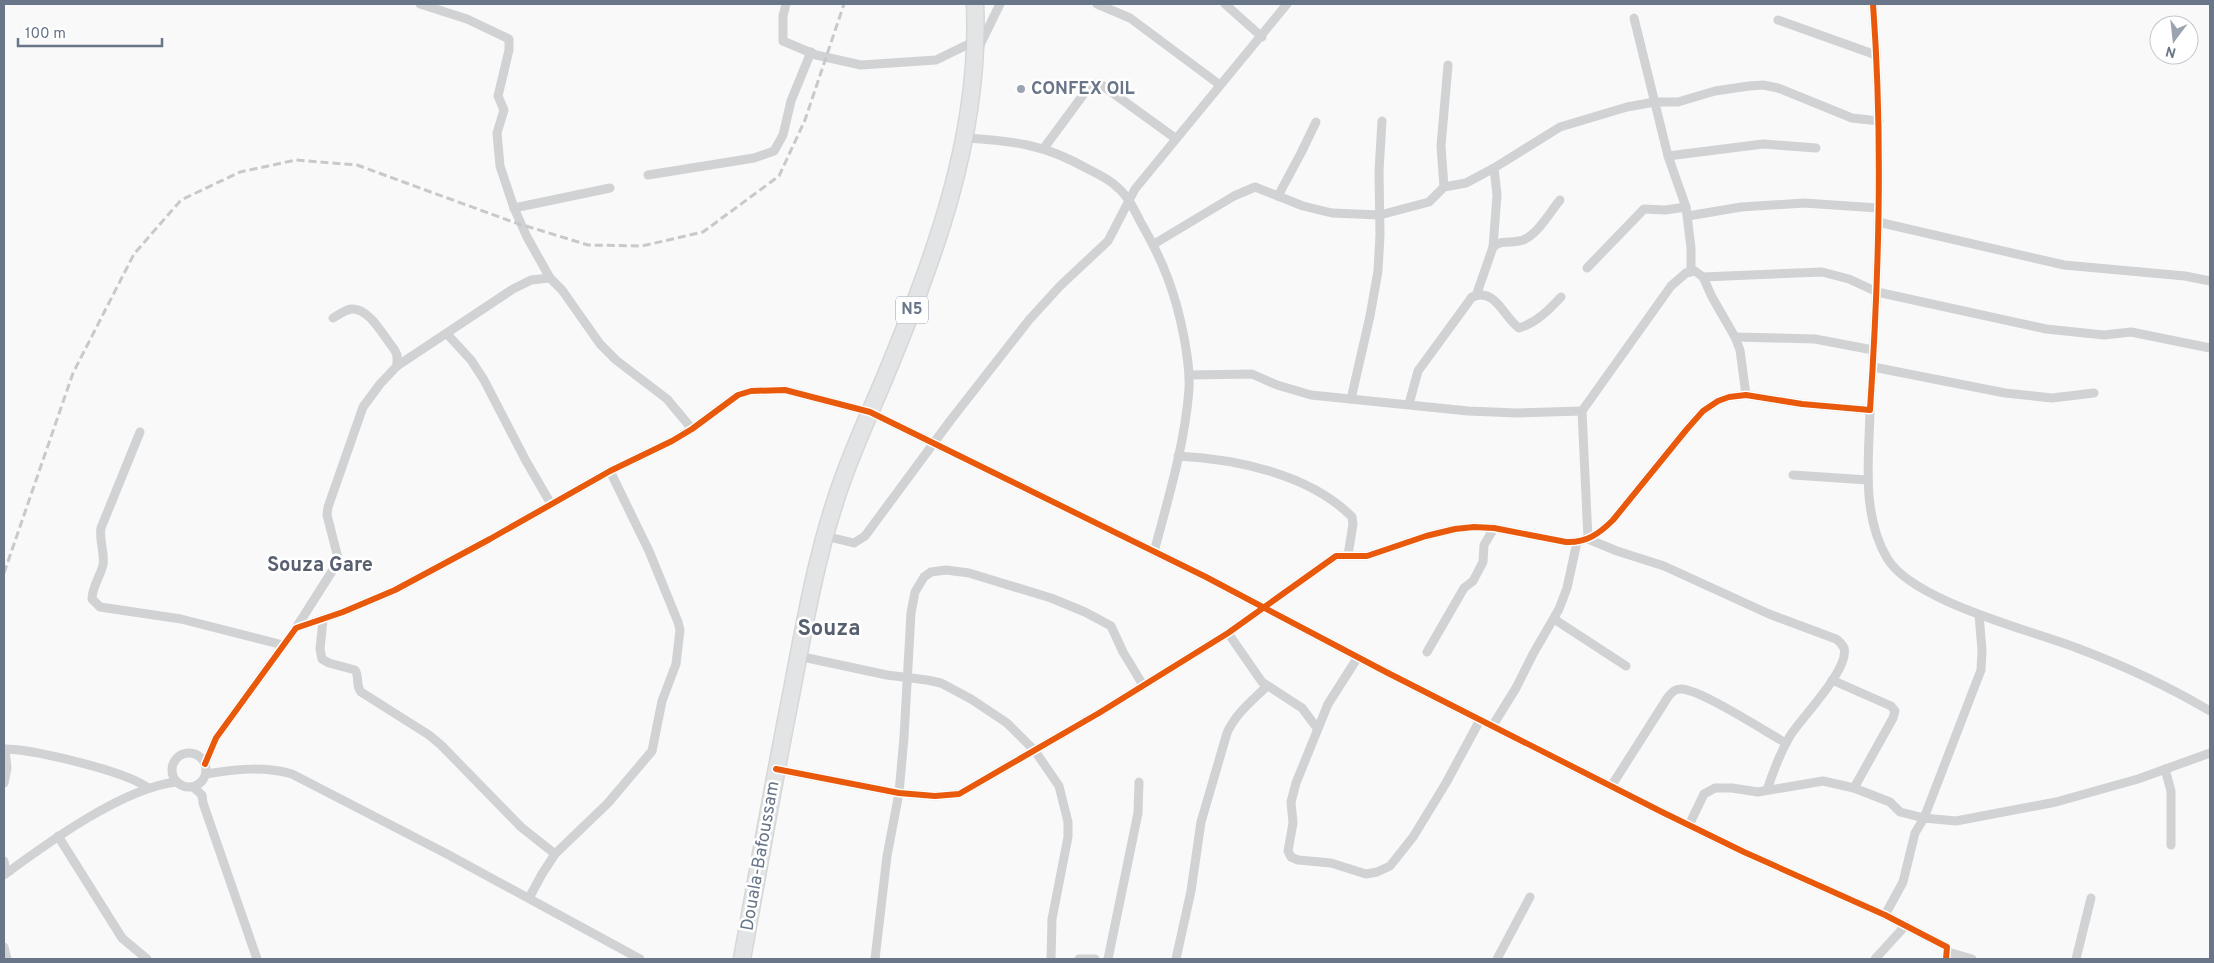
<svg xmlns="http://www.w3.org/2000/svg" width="2214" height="963" font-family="Overpass,sans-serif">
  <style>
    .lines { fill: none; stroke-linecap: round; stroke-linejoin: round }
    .highway-casing { stroke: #d6d7d7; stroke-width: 19 }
    .street { stroke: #d1d2d4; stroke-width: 9 }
    .highway { stroke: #e3e4e5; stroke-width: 16 }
    .rail { stroke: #c8c9ca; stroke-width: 3; stroke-dasharray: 8 4; stroke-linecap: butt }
    .cycleway-casing { stroke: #fff; stroke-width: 9 }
    .cycleway { stroke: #e8590c; stroke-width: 6 }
    .poi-dot { fill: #9ba3b0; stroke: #fff; stroke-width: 2 }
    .labels { text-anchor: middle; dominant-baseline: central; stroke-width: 5; stroke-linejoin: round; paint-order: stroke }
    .shield { fill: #fff; stroke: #969eac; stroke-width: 1 }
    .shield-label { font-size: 16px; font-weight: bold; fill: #697589 }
    .poi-label { font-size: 18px; font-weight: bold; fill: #697589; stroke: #fff; text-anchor: start }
    .street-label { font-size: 18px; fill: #697589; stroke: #fff }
    .quarter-label { font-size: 20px; font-weight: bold; fill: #57606e; stroke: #fff }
    .district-label { font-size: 22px; font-weight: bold; fill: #57606e; stroke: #fff }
  </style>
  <rect width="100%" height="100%" fill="#f9f9f9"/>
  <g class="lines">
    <!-- highway casing -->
    <g class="highway-casing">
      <path id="highway" d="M742,959C758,870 774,780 792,690C804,627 815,563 835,502C848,459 868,418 885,377C934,258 981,136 975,4"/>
    </g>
    <!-- street -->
    <g class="street">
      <polyline points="420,4 467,19 509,39 509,50 498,96 504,110 497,133 500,166 514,208 527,237 550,278"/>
      <polyline points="786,4 783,16 783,41 816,55 861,65 936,60 975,41"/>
      <polyline points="1097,4 1130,18 1220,85"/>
      <polyline points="1225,4 1262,37"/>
      <polyline points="1634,18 1668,156 1686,207"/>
      <polyline points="1778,20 1876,55"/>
      <polyline points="978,49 1000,4"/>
      <path d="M965,138C1014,141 1044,144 1088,169C1098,174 1109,179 1117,187C1128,196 1134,209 1140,221C1163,261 1175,291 1184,337C1187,354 1190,371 1189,389C1185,444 1168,499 1154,552"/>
      <polyline points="1044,148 1086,91 1092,85 1099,83 1175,138"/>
      <polyline points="1668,156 1763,144 1816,148"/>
      <polyline points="648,175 754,158 774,151 783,135 791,101 811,52"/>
      <polyline points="1444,187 1441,146 1448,65"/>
      <polyline points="1278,196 1301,153 1316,122"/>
      <polyline points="514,208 610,188"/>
      <polyline points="1688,216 1741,207 1804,203 1878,208"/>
      <polyline points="1878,222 2064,265 2185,276 2210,281"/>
      <polyline points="1154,244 1234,196 1255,187 1303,206 1332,213 1380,215 1429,202 1444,187 1466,183 1494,168 1560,127 1627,107 1655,102 1678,102 1715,91 1749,86 1763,85 1778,88 1852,118 1879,121"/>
      <polyline points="1493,247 1497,195 1494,168"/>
      <polyline points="1587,268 1644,209 1665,210 1686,207 1691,248 1691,271"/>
      <polyline points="1703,277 1822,272 1849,279 1877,292 2046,329 2104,335 2131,332 2210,348"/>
      <path d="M1476,296L1493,247C1502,239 1512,244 1523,240C1538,234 1550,212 1560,200"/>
      <polyline points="447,334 471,360 484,380 526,461 551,504"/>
      <polyline points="1735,337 1815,339 1873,350"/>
      <polyline points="397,366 513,289 531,280 550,278 562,290 600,344 616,360 667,399 692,429"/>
      <polyline points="1873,367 2005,393 2052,398 2094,393"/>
      <polyline points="1190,375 1252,374 1277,385 1311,395 1468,411 1517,413 1582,411"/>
      <path d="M1746,395L1740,350L1735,337L1712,297L1703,277L1695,271L1686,273L1671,286L1582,411L1588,539L1617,551L1664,566L1769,614L1836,639C1839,641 1842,644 1844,648C1850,669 1801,718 1790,736C1780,753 1773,772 1767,790"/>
      <polyline points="1351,399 1370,316 1378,271 1380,235 1379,171 1382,121"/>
      <path d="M1409,404L1418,371L1472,297C1496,287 1504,318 1519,328C1536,323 1549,310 1561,297"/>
      <path d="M1870,410C1869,458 1861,514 1887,558C1912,601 2030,630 2077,648C2122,665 2168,686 2210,711"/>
      <path d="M140,432L101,528C99,541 105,553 103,565C100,577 92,587 92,599L100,607L181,619L283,645"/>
      <path d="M1178,456C1236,459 1310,474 1352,517L1353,524L1348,555"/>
      <polyline points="1793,475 1868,480"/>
      <polyline points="825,536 854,543 865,536 950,421 1029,320 1060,286 1108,241 1135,189 1287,4"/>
      <polyline points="1554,619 1626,666"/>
      <path d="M323,620L320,649L322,659L329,663L355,670C360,677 355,685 361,692L429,735L441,745L521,827L555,854"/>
      <path d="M296,628L336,565L338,558L327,515L328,507L363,407L380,384L397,366V355L394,349C384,337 369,307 351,309C345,310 338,315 333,318"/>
      <polyline points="1228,633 1262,682 1302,708 1317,728"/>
      <polyline points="1427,652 1464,588 1473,581 1483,562 1484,545 1494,528"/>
      <polyline points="798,656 887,675 927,680 941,683 971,699 1007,723 1035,751 1059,786 1068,822 1068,837 1052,919 1051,959"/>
      <polyline points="1358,657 1328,704 1296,783 1291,802 1293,823 1288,851 1291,857 1298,860 1331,863 1366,874 1377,872 1390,866 1413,837 1446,783 1480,720"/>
      <polyline points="1832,680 1891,706 1895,711 1893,718 1854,788"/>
      <polyline points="1493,725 1516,688 1533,654 1559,609 1567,588 1577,542"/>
      <path d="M4,749C32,749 126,771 148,788"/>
      <circle cx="189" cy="770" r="17"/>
      <polyline points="205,764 216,738 296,628 343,612 395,590 490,539 610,471 672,441 692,429 738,395 751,391 785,390 870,412 1206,577 1386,672 1662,812 1744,852 1885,915 1941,944 1947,947 1946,959"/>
      <path d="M776,769L899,793L935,796L959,794L1099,713L1228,633L1336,556H1367L1426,536L1455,529L1474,527L1494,528L1566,542C1586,543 1599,534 1613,520L1687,429L1703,411L1718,401L1729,397L1746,395L1802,404L1870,410C1879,274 1883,139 1873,4"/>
      <polyline points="2165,769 2171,791 2171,845"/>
      <path d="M206,774C235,769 264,766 292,774L447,854L640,959"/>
      <polyline points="4,783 7,768 5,749"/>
      <path d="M1612,785L1668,697C1672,692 1675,689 1681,689C1700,689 1766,732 1786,743"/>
      <polyline points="193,787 202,795 203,803 257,959"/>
      <polyline points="1689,825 1704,794 1715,788 1732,788 1758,792 1823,781 1854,788 1890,802 1900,812 1924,818 1981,670 1982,650 1979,615"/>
      <polyline points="58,836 122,938 147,959"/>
      <polyline points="4,861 5,868 10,871"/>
      <path d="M4,875C46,844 124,787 177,782"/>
      <polyline points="529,898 542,874 555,854 608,803 652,751 662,701 676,664 680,630 678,622 649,551 610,471"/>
      <polyline points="1885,915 1903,882 1915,833 1924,818 1956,821 2056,802 2138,779 2210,753"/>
      <polyline points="4,947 7,959"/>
      <polyline points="1948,952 1972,959"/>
      <polyline points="875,959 887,856 899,793 904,737 911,613 915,592 924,577 931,572 946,570 969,573 1051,598 1085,612 1111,626 1123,652 1143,685"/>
      <polyline points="1079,959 1095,959"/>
      <polyline points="1108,959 1138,813 1139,782"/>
      <path d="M1176,959L1191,891L1201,822L1227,733C1236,713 1252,701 1267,686"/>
      <polyline points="1497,959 1530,897"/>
      <polyline points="1875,959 1906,925"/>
      <polyline points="2076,959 2091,898"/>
    </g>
    <!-- highway -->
    <use href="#highway" class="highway"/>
    <!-- rail -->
    <polyline class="rail" points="4,573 73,373 134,254 181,200 240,172 296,160 357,165 513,222 588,245 642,246 703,232 779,176 805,120 844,4"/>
    <!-- cycleway casing -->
    <g class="cycleway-casing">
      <g id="cycleway">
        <polyline points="205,764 216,738 296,628 343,612 395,590 490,539 610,471 672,441 692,429 738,395 751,391 785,390 870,412 1206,577 1386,672 1662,812 1744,852 1885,915 1941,944 1947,947 1946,959"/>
        <path d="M776,769L899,793L935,796L959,794L1099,713L1228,633L1336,556H1367L1426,536L1455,529L1474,527L1494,528L1566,542C1586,543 1599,534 1613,520L1687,429L1703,411L1718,401L1729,397L1746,395L1802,404L1870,410C1879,274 1883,139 1873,4"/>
      </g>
    </g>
    <!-- cycleway -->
    <use href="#cycleway" class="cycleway"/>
  </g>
  <!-- markers -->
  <circle class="poi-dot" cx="1021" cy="89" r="5"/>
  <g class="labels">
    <!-- shield labels -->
    <rect class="shield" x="896" y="296.5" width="32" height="27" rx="4"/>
    <g class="shield-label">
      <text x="912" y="310">N5</text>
    </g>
    <!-- poi labels -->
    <g class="poi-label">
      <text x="1031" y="89">CONFEX OIL</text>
    </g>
    <!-- street labels -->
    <g class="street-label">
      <text transform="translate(761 856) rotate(-80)">Douala-Bafoussam</text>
    </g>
    <!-- quarter labels -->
    <g class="quarter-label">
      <text x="320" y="566">Souza Gare</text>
    </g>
    <!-- district labels -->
    <g class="district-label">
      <text x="829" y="629">Souza</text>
    </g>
  </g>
  <!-- border -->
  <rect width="2214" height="963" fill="none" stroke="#697589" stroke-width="10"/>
  <!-- north arrow -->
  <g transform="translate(2174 40) rotate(195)"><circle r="24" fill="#ffffff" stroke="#c3c8d0"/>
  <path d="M0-4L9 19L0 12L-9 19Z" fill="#9ba3b0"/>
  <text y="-8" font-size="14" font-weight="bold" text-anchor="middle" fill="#697589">N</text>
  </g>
  <!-- scale -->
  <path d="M18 38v8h144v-8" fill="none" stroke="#697589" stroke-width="2.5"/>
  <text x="25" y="38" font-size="15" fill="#697589" stroke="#ffffff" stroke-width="4" paint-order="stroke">100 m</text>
</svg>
